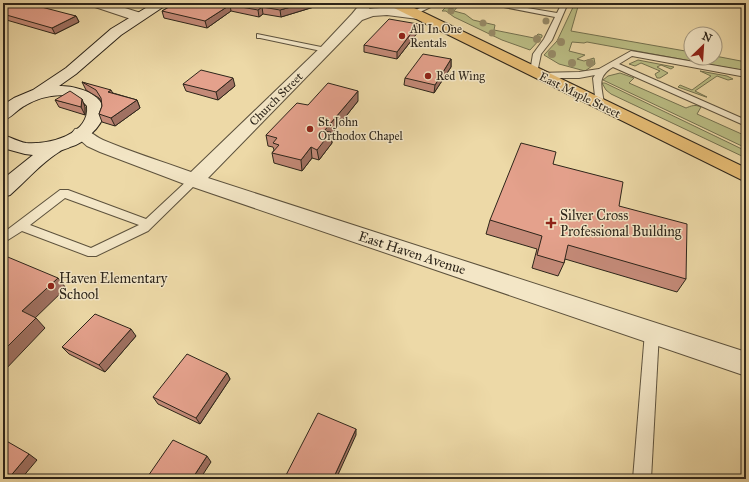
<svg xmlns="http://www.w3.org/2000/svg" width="749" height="482" font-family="'IM FELL Great Primer',serif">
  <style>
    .green { fill: #bbbe85; stroke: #747250 }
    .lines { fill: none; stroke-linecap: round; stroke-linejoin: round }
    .service-casing { stroke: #5d523d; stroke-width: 2 }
    .minor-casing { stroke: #5d523d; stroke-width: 2 }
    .secondary-casing { stroke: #2d251a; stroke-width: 2 }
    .primary-casing { stroke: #2d251a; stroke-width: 2 }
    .service { fill: #f3e6c6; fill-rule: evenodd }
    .minor { fill: #f3e6c6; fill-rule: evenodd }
    .secondary { fill: #f3e6c6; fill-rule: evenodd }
    .primary { fill: #e6bc74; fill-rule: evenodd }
    .tree { fill: #978b68 }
    .wall { fill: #c48a78; stroke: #2d251a }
    .shaded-wall { fill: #a07162; stroke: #2d251a }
    .building { fill: #e4a18c; stroke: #2d251a }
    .poi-dot { fill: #8f2418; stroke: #f3e6c6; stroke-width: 1.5 }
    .labels { text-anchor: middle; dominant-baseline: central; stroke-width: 3; stroke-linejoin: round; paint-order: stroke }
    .far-poi-label { font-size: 12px; fill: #2d251a; stroke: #f3e6c6; text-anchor: start }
    .far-street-label { font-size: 12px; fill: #2d251a; stroke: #f3e6c6 }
    .poi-label { font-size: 14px; fill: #2d251a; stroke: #f3e6c6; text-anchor: start }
    .street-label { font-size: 14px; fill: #2d251a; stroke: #f3e6c6 }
  </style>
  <rect width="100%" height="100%" fill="#edd9a7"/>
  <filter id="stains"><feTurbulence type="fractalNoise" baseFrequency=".005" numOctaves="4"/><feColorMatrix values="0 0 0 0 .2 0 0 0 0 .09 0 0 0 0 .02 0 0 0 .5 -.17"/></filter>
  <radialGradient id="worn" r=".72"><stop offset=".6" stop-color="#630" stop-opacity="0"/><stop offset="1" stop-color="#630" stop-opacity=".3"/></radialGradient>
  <!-- green -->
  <g class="green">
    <polygon points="460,3 468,3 471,6 459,5 454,11 465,14 473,20 495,25 494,30 534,38 538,34 542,35 542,37 530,50 502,40 454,17 446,11 442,11 447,6"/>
    <polygon points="575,3 579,3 571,31 691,52 691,58 715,58 715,56 746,62 746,71 587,42 584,43 572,42 569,51 585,55 577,59 584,61 594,58 595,64 585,71 559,64 544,55 557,41"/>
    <polygon points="638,60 674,67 671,69 661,65 657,67 668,73 660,78 657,78 655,74 660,71 641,63 635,66 629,64"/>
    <polygon points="700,71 727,76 733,79 728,80 717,76 695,91 707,97 706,97 678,87 680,85 692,90 711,76"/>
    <path d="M620,73L634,78L629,83L686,108C691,106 695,104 701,107L697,114L746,136V148L603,80L608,76Z"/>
    <polygon points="605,83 746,151 746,158 611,94 606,90 602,83"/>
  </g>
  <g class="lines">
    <!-- service casing -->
    <g class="service-casing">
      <g id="service">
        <polygon points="430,3 439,3 416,14 410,13"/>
        <path d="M483,3H498L557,13L562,3H568L552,40L541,54L537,73L579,72L599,69L631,51L746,71V77L632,56L619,64L746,120V126L613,67C596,77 602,87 604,104L602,106H596L593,78L595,75L579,78H540L537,77V74L530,72L533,54L544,39L555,17Z"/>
        <polygon points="735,3 746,3 746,6 736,4"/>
        <polygon points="257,34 326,48 330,50 326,52 260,38 257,38"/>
        <path d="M194,176L199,180L198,182L148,231L96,256H88L22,231L3,243V233L60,190H68L146,219L190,178ZM65,198L139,225L91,248L30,225Z"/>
        <polygon points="652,326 657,328 659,332 651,479 633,479 645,332 647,328"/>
      </g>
    </g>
    <!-- minor casing -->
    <g class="minor-casing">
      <g id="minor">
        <polygon points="90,3 109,3 144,14 146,17 139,21 134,20 92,6"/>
        <path d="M361,3H373L369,9C379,7 418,6 424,15L418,19L387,15L373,16L362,20L208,178L746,352V376L187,185L100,152L87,146L72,133L75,129C87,126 92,135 103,140C131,152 161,161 191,172L321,47L352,14Z"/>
      </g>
    </g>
    <!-- secondary casing -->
    <g class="secondary-casing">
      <path id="secondary" d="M154,3H169L121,35L76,74L59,86C89,86 123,105 91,134C85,140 78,145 70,147C67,149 62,149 59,152C41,163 26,181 10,195L3,197V179L33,155L25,154L3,148V135C11,137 18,142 26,143C48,145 90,135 87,106C73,89 43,95 26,105C17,109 12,118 3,120V105L14,98L33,90L66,68L111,29Z"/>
    </g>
    <!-- primary casing -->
    <g class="primary-casing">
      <polygon id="primary" points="388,3 404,3 746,168 746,182 390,6"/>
    </g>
    <!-- service -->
    <use href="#service" class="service"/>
    <!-- minor -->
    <use href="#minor" class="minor"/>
    <!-- secondary -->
    <use href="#secondary" class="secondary"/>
    <!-- primary -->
    <use href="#primary" class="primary"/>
  </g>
  <!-- trees -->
  <g class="tree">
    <circle cx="451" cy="11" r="3.5"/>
    <circle cx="546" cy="21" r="3.5"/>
    <circle cx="483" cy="23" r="3.5"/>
    <circle cx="492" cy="33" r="3.5"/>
    <circle cx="537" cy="39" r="4"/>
    <circle cx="561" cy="42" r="4"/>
    <circle cx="552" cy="54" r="4"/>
    <circle cx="572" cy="63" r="4"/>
    <circle cx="590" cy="63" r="4"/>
  </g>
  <!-- wall -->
  <g class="wall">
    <polygon points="3,3 76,16 79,22 55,34 3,19"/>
    <polygon points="176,3 327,3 281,17 263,14 259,17 231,11 207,28 164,18 162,11"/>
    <polygon points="418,24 418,32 397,59 364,52 364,45"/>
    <polygon points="451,59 451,67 434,93 404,85 405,78"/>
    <polygon points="82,82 113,93 137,100 140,108 115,126 102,122 99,114 102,106 101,101 99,98 86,90"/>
    <polygon points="183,84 235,86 218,100 186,91"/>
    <polygon points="55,100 85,107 85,115 59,107"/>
    <polygon points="358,101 331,135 332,143 319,160 312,158 302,171 274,163 272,153 274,150 273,147 268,146 266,135"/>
    <polygon points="553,164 619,206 686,279 677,292 565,259 564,263 558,276 532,268 537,249 486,234 490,220"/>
    <polygon points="136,336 105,372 69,354 62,347"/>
    <polygon points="227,373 230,379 200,424 158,404 153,397"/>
  </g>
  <!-- shaded-wall -->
  <g class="shaded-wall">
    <polygon points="305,3 327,3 281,17 280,10"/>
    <polygon points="230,5 231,11 207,28 205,21"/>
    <polygon points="262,7 263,14 259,17 258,10"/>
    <polygon points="76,16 79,22 55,34 52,28"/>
    <polygon points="418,24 418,32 397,59 397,52"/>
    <polygon points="451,59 451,67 434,93 435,85"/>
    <polygon points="233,78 235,86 218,100 216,92"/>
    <polygon points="111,90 115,97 108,92"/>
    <polygon points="358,91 358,101 331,135 332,143 319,160 317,150 324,131"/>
    <polygon points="82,99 85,107 85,115 81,107"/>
    <polygon points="137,100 140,108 115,126 111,118"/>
    <polygon points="311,147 312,158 302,171 301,160"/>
    <polygon points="58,278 66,288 32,321 22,311"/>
    <polygon points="36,318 45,328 3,372 3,351"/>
    <polygon points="131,329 136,336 105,372 99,365"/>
    <polygon points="227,373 230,379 200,424 196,418"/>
    <polygon points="356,429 356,435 336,479 333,479"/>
    <polygon points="29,454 37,460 21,479 8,479"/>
    <polygon points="207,456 211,462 200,479 192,479"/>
  </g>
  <!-- building -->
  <g class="building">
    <polygon points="3,3 26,3 76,16 52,28 3,14"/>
    <polygon points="176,3 305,3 280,10 262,7 258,10 230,5 205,21 162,11"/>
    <polygon points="389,19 418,24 397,52 364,45"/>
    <polygon points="423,54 451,59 435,85 405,78"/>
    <polygon points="201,70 233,78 216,92 183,84"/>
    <polygon points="82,82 111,90 108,92 137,100 111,118 99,114 102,106 101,98 96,90"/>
    <polygon points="328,83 358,91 324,131 331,132 317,150 311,147 301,160 272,153 279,145 273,143 277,138 266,135 297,103 308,105"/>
    <polygon points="70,91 82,99 81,107 55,100"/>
    <polygon points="521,143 556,152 553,164 623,182 619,206 687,224 686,279 568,245 564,263 537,255 542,236 490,220"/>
    <polygon points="3,255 58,278 22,311 36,318 3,351"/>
    <polygon points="95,314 131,329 99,365 62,347"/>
    <polygon points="187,354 227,373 196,418 153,397"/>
    <polygon points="318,413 356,429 333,479 284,479"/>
    <polygon points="3,439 29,454 8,479 3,479"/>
    <polygon points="173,440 207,456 192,479 146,479"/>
  </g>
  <!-- markers -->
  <g class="poi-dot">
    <circle cx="402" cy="36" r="4"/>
    <circle cx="428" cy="76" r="4"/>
    <circle cx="310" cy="129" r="4"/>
    <path d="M549 217h4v4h4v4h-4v4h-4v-4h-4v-4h4z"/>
    <circle cx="51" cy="286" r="4"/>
  </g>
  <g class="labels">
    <!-- far-poi labels -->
    <g class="far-poi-label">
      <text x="410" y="29">All In One<tspan x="410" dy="14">Rentals</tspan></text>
      <text x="436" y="76">Red Wing</text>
      <text x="318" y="122">St. John<tspan x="318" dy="14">Orthodox Chapel</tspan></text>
    </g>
    <!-- far-street labels -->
    <g class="far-street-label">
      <text transform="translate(580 95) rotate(26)">East Maple Street</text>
      <text transform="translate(276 99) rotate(-45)">Church Street</text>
    </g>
    <!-- poi labels -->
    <g class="poi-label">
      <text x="560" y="215">Silver Cross<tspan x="560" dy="16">Professional Building</tspan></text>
      <text x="59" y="278">Haven Elementary<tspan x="59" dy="16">School</tspan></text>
    </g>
    <!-- street labels -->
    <g class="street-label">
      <text transform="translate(412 253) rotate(18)">East Haven Avenue</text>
    </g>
  </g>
  <!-- margin -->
  <rect width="749" height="482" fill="none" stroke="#edd9a7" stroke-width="16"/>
  <rect x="4" y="4" width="741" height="474" fill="none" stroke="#2d251a" stroke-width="2"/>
  <rect x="8" y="8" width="733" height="466" fill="none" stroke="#2d251a"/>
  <!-- north arrow -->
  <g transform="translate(703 46) rotate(25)"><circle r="19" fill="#f3e6c6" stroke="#a49981"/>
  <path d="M0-3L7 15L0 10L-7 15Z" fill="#8f2418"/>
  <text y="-6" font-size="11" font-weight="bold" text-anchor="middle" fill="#2d251a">N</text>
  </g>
  <rect width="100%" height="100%" filter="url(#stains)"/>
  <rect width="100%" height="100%" fill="url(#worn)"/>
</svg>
